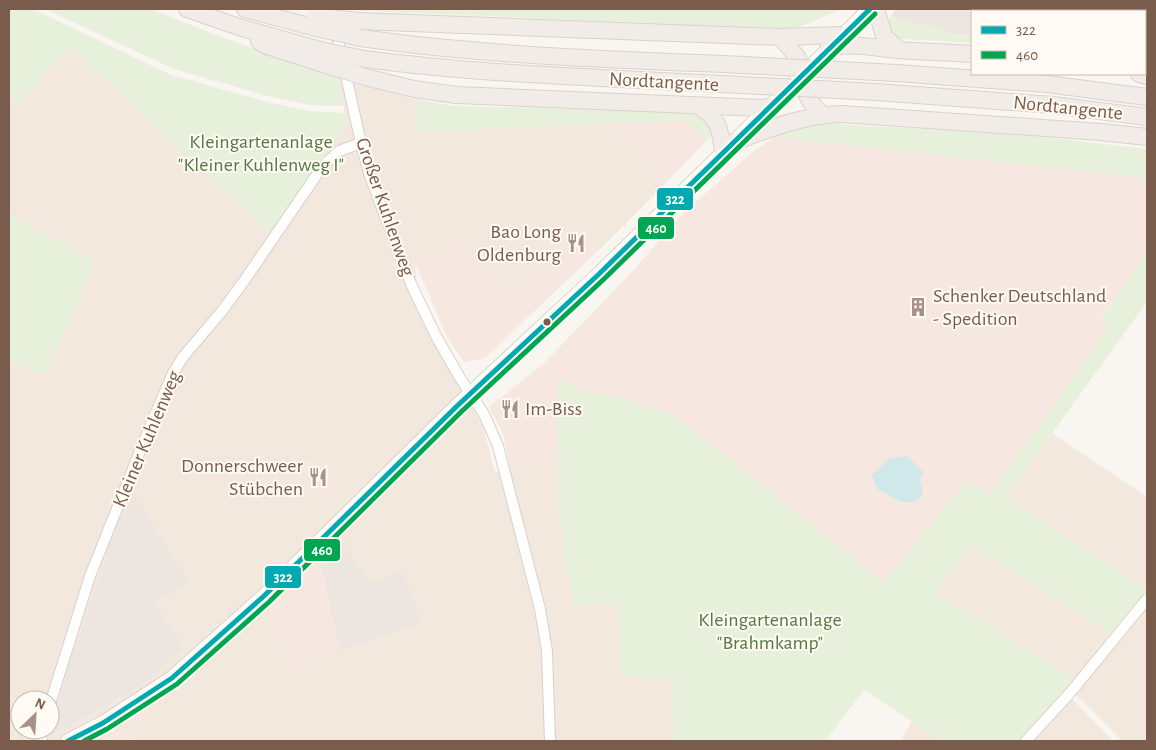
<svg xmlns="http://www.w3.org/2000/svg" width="1156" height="750" font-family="'Alegreya Sans',sans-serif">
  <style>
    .residential { fill: #f2e8de; fill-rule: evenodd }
    .commercial { fill: #f6e8e1 }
    .industrial { fill: #ede5e0 }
    .green { fill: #e7f0db }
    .water { fill: #d0e8ea }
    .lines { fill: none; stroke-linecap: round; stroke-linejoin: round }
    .minor-casing { stroke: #d7d1cb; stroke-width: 12 }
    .secondary-casing { stroke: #d9d2cb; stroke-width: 16 }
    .trunk-casing { stroke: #dad1cc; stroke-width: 18 }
    .minor { stroke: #fefefd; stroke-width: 10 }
    .secondary { stroke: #fefefd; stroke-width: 14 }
    .trunk { stroke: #f2ece8; stroke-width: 16 }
    .trunk-bridge-casing { stroke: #dad1cc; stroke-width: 18; stroke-linecap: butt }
    .trunk-bridge { stroke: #f2ece8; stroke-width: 16 }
    .bus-1-casing { stroke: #fffaf3; stroke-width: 9 }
    .bus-2-casing { stroke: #fffaf3; stroke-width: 9 }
    .bus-1 { stroke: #00aab0; stroke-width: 5 }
    .bus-2 { stroke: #00a651; stroke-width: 5 }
    .bus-dot { fill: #7a5c4d; stroke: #fffaf3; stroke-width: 2 }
    .labels { text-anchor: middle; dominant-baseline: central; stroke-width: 4; stroke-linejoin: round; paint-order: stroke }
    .street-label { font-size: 20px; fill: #7a5c4d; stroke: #fffaf3 }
    .park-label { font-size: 20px; fill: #537a41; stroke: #fffaf3 }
    .poi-label { font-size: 20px; fill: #7a5c4d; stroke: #fffaf3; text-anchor: end }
    .line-badge { stroke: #fffaf3; stroke-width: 2 }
    .badge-label { font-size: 14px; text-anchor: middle; font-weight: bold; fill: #fff }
  </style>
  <rect width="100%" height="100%" fill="#f9f5f0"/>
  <!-- residential -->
  <g class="residential">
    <path d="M70,47L269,232L347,123L337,77L413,99L419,132L608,123L665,184L599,250L565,217L524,258L536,270L515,290L501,288L415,263L418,305L483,427L495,473L559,448L558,506L566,547L562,548L575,605L618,603L620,676L672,679L673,741H132L129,728L100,741H9V97L17,103ZM116,526L189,583L155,603L140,686L75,724L51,736L66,673ZM341,546L372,583L420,623L340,651L293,670L271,610L320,562ZM20,700H50V730H20Z"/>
    <polygon points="1052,433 1147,497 1147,590 1005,498"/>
    <polygon points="971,545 1111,633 1075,680 936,593"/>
    <polygon points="1147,605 1147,741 1122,741 1074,693"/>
    <polygon points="1071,698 1113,741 1032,741"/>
    <polygon points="912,721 942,741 901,741"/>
  </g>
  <!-- commercial -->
  <g class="commercial">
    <polygon points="685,120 706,141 665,184 608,123"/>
    <polygon points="775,137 1147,178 1147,252 1100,320 1109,328 989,496 967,481 884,583 707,441 670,413 631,401 586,392 558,379 559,448 510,468 503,434 489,407 543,364 631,273 685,211 755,150"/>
    <polygon points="565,217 599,250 485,358 464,362 447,337 415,263 465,243 501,288 508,282 515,290 536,270 524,257"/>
    <polygon points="320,455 343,489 325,508 299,466"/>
    <polygon points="320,562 340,651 293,670 271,610"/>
    <polygon points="130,728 132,741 100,741"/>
  </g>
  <!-- industrial -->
  <g class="industrial">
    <polygon points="895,9 1147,9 1147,59 1145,59 1145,11 972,11 972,35 951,34 925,23 923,27 891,16"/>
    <polygon points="134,495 189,583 155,603 183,648 140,686 75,724 50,736 66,673 116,526"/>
    <polygon points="341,545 372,583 403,571 421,623 340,651 320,562"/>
  </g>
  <!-- green -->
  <g class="green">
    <polygon points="9,9 33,9 171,75 267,102 309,111 345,113 347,123 269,232 70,47 17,104 9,97"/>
    <polygon points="45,9 151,9 221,37 337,77 343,106 310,105 268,96 174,69"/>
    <polygon points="344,9 842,9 795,29 345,10"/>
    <polygon points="891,16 923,27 925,23 951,34 972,35 972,43 901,39 893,36 886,24"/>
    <polygon points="413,99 454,106 693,112 708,118 713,130 711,136 706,141 685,120 419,132"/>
    <polygon points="814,123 945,130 1052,138 1147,149 1147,178 776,137 796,127"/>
    <polygon points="9,214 95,262 45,376 9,360"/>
    <polygon points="1147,252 1147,302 1005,498 1147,590 1111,633 971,545 936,593 1075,680 1020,741 942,741 864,690 825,741 673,741 672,679 620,676 618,603 575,605 561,548 566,547 558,506 558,378 586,392 631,401 670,413 707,441 884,582 967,480 989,495 1109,328 1100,321"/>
  </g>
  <!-- water -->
  <polygon class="water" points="907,456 923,472 920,480 923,494 914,502 901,502 877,489 872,475 890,458"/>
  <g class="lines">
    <!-- minor casing -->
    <g class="minor-casing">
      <g id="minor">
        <polyline points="331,9 361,143 369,173 380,203 411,284 436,336 460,378 484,414 498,446 540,609 547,651 550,741"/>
        <polyline points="50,704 90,576 148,431 173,373 183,357 222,311 244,281 322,167 339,151 361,143"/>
        <polyline points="42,741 41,735 42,730"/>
        <polyline points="1026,741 1070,693 1147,599"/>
      </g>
    </g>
    <!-- secondary casing -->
    <g class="secondary-casing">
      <polyline id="secondary" points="68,741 103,723 172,678 264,596 456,407 599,274 870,9"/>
    </g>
    <!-- trunk casing -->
    <g class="trunk-casing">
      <g id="trunk">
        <polyline points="187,9 239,27 320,50"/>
        <polyline points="245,9 316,28"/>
        <polyline points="876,9 884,36 899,50"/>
        <polyline points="358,21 780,37 841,35"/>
        <polyline points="780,37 798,58 806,93 810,101 822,115"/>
        <path d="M361,38C481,55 602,59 723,64"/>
        <polyline points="259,41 267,46 323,64"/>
        <path d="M828,48C851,42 875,48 898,50C923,52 948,52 972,54"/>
        <path d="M365,59C477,74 590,77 703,83"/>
        <polyline points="896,73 1047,84 1147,97"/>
        <polyline points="1139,74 1147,76"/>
        <polyline points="369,78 414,89 457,95 762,108 769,107"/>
        <polyline points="876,92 1053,105 1147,117"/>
        <path d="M698,106C719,118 720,129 723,151"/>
        <path d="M732,143C769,129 802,115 842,114L1101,132L1147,137"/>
      </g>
    </g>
    <!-- minor -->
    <use href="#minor" class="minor"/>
    <!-- secondary -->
    <use href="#secondary" class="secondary"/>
    <!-- trunk -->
    <use href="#trunk" class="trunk"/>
    <!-- trunk-bridge casing -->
    <g class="trunk-bridge-casing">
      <g id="trunk-bridge">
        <polyline points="314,16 358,21"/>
        <polyline points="316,28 361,38"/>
        <polyline points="320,50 365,59"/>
        <polyline points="323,64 369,78"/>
        <polyline points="723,64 896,73"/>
        <polyline points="703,83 876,92"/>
      </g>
    </g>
    <!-- trunk-bridge -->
    <use href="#trunk-bridge" class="trunk-bridge"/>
    <!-- bus-1 casing -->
    <g class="bus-1-casing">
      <polyline id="bus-1" points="68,741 103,723 172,678 264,596 456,407 599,274 870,9"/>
    </g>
    <!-- bus-2 casing -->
    <g class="bus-2-casing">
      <polyline id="bus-2" points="84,741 107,729 177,684 269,602 461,412 604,279 875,14"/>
    </g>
    <!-- bus-1 -->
    <use href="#bus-1" class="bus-1"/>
    <!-- bus-2 -->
    <use href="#bus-2" class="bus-2"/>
  </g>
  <!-- icons -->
  <defs>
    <g id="restaurant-bare" transform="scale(1.5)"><path d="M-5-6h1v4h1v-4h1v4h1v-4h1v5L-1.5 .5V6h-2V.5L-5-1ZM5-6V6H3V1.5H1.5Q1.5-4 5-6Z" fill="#a69286" stroke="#fffaf3" stroke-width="2.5" paint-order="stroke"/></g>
    <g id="building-bare" transform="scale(1.5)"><path d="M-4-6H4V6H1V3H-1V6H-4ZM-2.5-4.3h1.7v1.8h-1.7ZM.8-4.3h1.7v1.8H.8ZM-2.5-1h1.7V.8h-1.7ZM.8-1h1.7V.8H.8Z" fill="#a69286" stroke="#fffaf3" stroke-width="2.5" paint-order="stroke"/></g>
  </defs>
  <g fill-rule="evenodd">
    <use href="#restaurant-bare" x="576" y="243"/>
    <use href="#building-bare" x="918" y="307"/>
    <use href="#restaurant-bare" x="510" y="409"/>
    <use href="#restaurant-bare" x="318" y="477"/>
  </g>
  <!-- markers -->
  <circle class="bus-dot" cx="547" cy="322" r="4.5"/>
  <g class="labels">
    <!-- street labels -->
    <g class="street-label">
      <text transform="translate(664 82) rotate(3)">Nordtangente</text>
      <text transform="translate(1068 108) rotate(6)">Nordtangente</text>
      <text transform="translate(385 207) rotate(71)">Großer Kuhlenweg</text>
      <text transform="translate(147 439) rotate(-67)">Kleiner Kuhlenweg</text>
    </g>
    <!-- park labels -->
    <g class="park-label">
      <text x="261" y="142">Kleingartenanlage<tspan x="261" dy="23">"Kleiner Kuhlenweg I"</tspan></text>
      <text x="770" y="620">Kleingartenanlage<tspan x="770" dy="23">"Brahmkamp"</tspan></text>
    </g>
    <!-- poi labels -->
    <g class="poi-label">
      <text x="561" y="232">Bao Long<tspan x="561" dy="23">Oldenburg</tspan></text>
      <text x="933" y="296" text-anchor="start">Schenker Deutschland<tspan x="933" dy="23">- Spedition</tspan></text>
      <text x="525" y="409" text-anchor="start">Im-Biss</text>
      <text x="303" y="466">Donnerschweer<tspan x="303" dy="23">Stübchen</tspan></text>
    </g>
  </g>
  <g class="line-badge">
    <rect x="656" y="187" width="38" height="24" rx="5" fill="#00aab0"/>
    <rect x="637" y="216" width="38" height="24" rx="5" fill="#00a651"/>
    <rect x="303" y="538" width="38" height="24" rx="5" fill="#00a651"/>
    <rect x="264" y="565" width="38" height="24" rx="5" fill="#00aab0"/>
  </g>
  <g class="badge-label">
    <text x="675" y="204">322</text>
    <text x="656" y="233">460</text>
    <text x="322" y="555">460</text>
    <text x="283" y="582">322</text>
  </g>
  <!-- border -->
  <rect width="1156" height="750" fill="none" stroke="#7a5c4d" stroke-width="20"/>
  <!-- legend -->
  <rect x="971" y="10" width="175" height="65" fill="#fffaf3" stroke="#cabbb1"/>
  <rect x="981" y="26" width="25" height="8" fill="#00aab0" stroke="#cabbb1"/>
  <text x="1016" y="35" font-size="15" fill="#7a5c4d">322</text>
  <rect x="981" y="51" width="25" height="8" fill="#00a651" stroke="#cabbb1"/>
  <text x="1016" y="60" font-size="15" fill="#7a5c4d">460</text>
  <!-- north arrow -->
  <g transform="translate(35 715) rotate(25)"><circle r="24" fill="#fffaf3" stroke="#cabbb1"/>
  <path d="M0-4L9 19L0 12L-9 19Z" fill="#a69286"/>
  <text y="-8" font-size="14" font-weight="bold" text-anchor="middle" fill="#7a5c4d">N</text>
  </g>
</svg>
